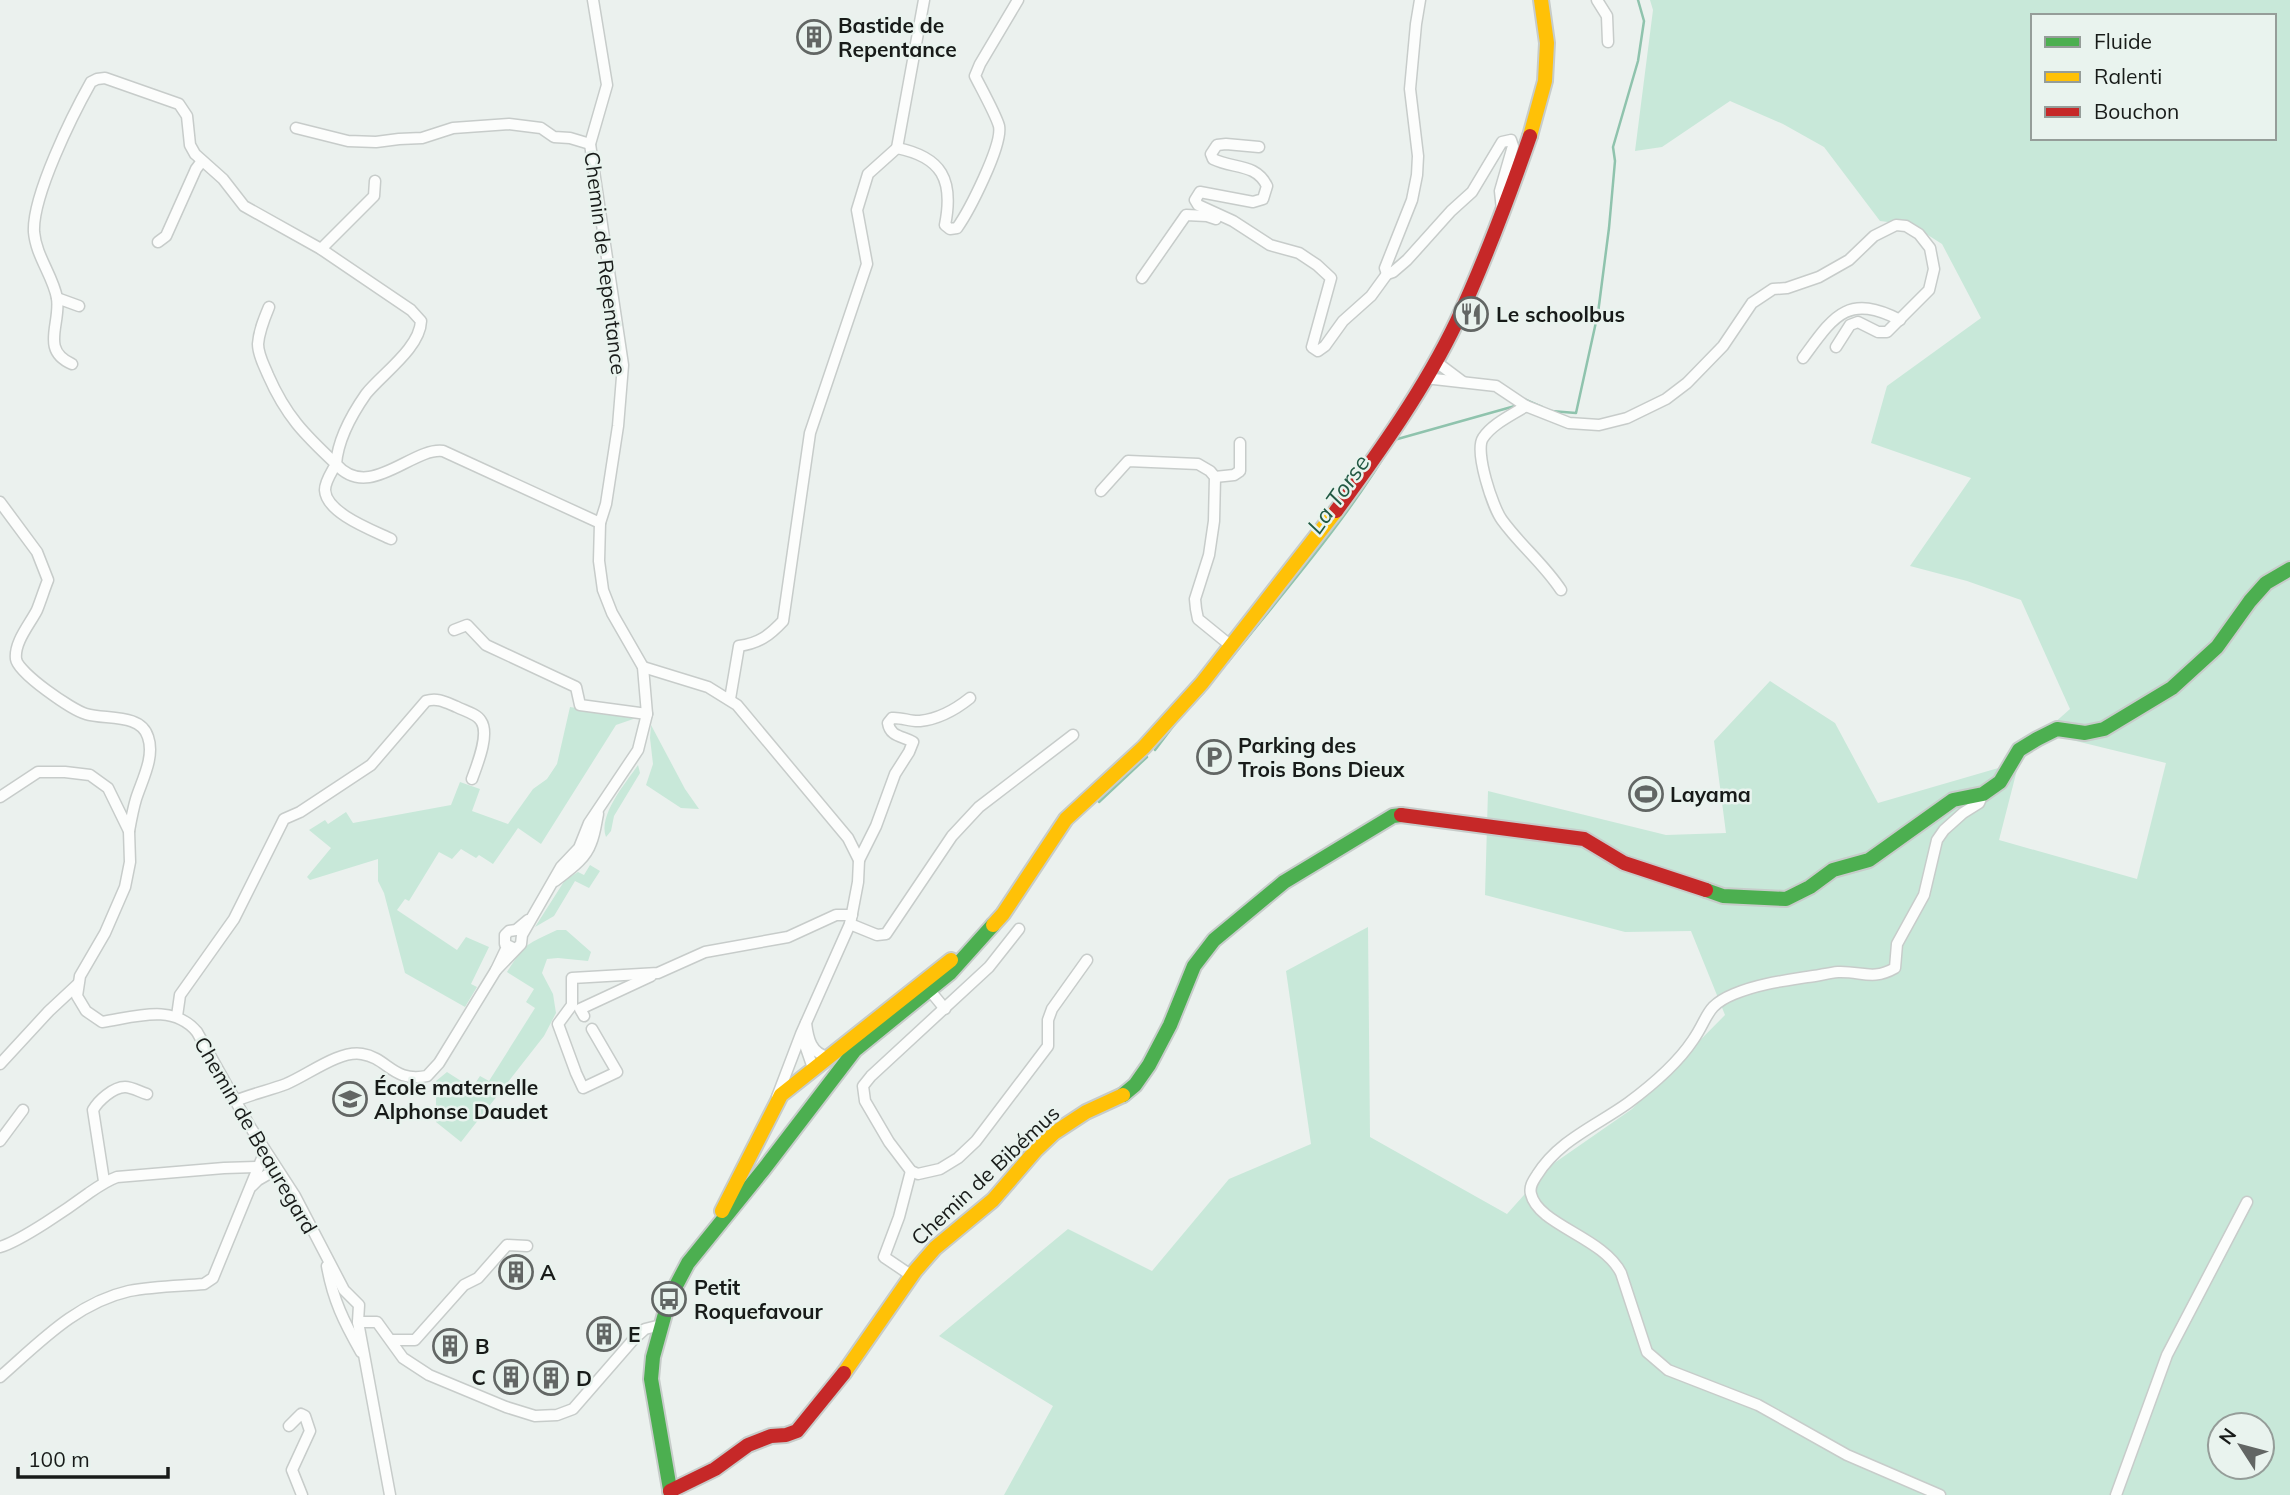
<svg xmlns="http://www.w3.org/2000/svg" width="2290" height="1495" font-family="Mulish,sans-serif">
  <style>
    .green { fill: #c8e8d9; fill-rule: evenodd }
    .lines { fill: none; stroke-linecap: round; stroke-linejoin: round }
    .stream { stroke: #8fc3ad; stroke-width: 2.5 }
    .street-casing { stroke: #c7ccca; stroke-width: 13 }
    .fast-casing { stroke: #c7ccca; stroke-width: 18 }
    .slow-casing { stroke: #c7ccca; stroke-width: 18 }
    .jam-casing { stroke: #c7ccca; stroke-width: 18 }
    .street { stroke: #fcfdfc; stroke-width: 10 }
    .fast { stroke: #4caf50; stroke-width: 14 }
    .slow { stroke: #ffc107; stroke-width: 14 }
    .jam { stroke: #c62828; stroke-width: 14 }
    .labels { text-anchor: middle; dominant-baseline: central; stroke-width: 5; stroke-linejoin: round; paint-order: stroke }
    .poi-label { font-size: 21px; font-weight: bold; fill: #181b19; stroke: #e9f3ee; text-anchor: start }
    .street-label { font-size: 21px; fill: #181b19; stroke: #e9f3ee }
    .water-label { font-size: 23px; font-style: italic; fill: #225944; stroke: #e9f3ee }
  </style>
  <rect width="100%" height="100%" fill="#ebf1ee"/>
  <!-- green -->
  <g class="green">
    <path d="M1650,0H2290V1495H1004L1053,1406L939,1336L1068,1229L1152,1271L1229,1179L1311,1144L1286,971L1368,927L1370,1137L1507,1214L1550,1166L1632,1109L1725,1015L1691,931L1625,932L1485,895L1488,791L1666,835L1726,833L1714,741L1770,681L1835,723L1878,803L2019,762L1999,840L2137,879L2166,763L2043,733L2070,709L2021,600L1967,581L1910,566L1971,478L1871,443L1887,386L1981,318L1942,244L1912,225L1880,221L1824,147L1783,124L1730,101L1662,147L1635,151L1653,10ZM2033,16H2274V138H2033ZM2220,1425H2262V1467H2220Z"/>
    <polygon points="570,707 639,717 616,725 541,844 518,828 493,864 479,855 476,858 461,849 452,859 439,852 409,901 405,899 397,910 457,950 466,937 489,947 471,984 477,987 465,1007 405,973 384,893 378,881 378,859 310,880 307,877 331,848 309,830 325,820 328,824 346,812 353,823 451,805 460,782 480,789 472,811 508,824 533,789 547,779 557,764"/>
    <polygon points="651,725 685,789 699,809 681,808 646,785 653,764 650,738"/>
    <path d="M638,765L640,773L614,816L611,831L606,837C598,815 625,784 638,765Z"/>
    <polygon points="590,865 600,871 589,888 575,881 554,916 535,927 565,880 578,872 584,875"/>
    <path d="M557,930H566L591,952L588,961L558,958L547,959L542,973L553,994L556,1013L544,1036L461,1142L436,1122V1081L447,1072L472,1088L480,1076L489,1081L535,1008L526,1002L534,989L507,972C526,942 526,945 557,930Z"/>
  </g>
  <g class="lines">
    <!-- stream -->
    <g class="stream">
      <polyline points="1598,313 1609,228 1615,161 1613,147 1638,61 1644,21 1638,0"/>
      <polyline points="1526,400 1542,407"/>
      <polyline points="1551,411 1576,413 1596,322"/>
      <path d="M1228,662C1286,589 1347,520 1394,440L1515,406"/>
      <polyline points="1192,705 1204,692"/>
      <polyline points="1155,750 1180,717"/>
      <polyline points="1099,802 1147,757"/>
    </g>
    <!-- street casing -->
    <g class="street-casing">
      <g id="street">
        <polyline points="1420,0 1416,24 1410,89 1418,156 1417,175 1412,200 1385,268 1387,274 1393,272 1407,260 1451,211 1472,192 1502,142 1511,140 1513,146 1500,191 1502,210"/>
        <polyline points="1597,0 1607,16 1608,42"/>
        <polyline points="296,128 348,141 376,142 399,139 422,138 453,128 509,124 541,128 554,137 570,138 590,144"/>
        <path d="M1259,147L1226,144L1217,145L1211,154L1213,159C1233,169 1256,163 1267,186L1263,199L1253,202L1200,192L1195,200L1198,205L1233,221L1270,245L1299,253L1317,265L1331,278L1312,347L1318,351L1325,346L1343,321L1371,296L1387,274"/>
        <polyline points="897,148 924,0"/>
        <polyline points="158,242 166,236 196,169 202,161"/>
        <polyline points="321,249 374,196 375,181"/>
        <polyline points="1142,278 1186,215 1207,216 1216,219"/>
        <polyline points="57,298 79,306"/>
        <path d="M269,307C264,319 259,331 258,344C258,355 264,365 268,375C286,416 304,434 336,464C332,472 325,481 325,490C326,513 372,530 391,539"/>
        <path d="M1803,358C1834,316 1847,293 1900,320"/>
        <polyline points="1435,361 1463,382"/>
        <path d="M72,364C40,350 61,324 57,298C53,276 36,256 34,232C32,196 73,114 91,82L97,79L105,78L179,104L187,116L190,145L195,154L223,179L244,206L321,249L411,310L421,321C420,348 382,374 366,394C352,414 338,439 336,464C369,502 412,447 443,451L600,523"/>
        <polyline points="1425,378 1496,386 1526,406 1569,423 1599,425 1627,418 1666,399 1687,383 1723,346 1752,303 1773,289 1787,288 1819,277 1849,260 1874,236 1896,225 1906,226 1919,234 1930,248 1934,269 1929,290 1887,332 1878,332 1858,322 1850,325 1836,347"/>
        <path d="M1526,406C1512,415 1492,424 1483,438C1474,451 1493,508 1502,520C1520,545 1544,564 1561,590"/>
        <polyline points="1215,477 1234,475 1240,471 1240,443"/>
        <polyline points="1101,491 1128,461 1198,464 1210,471 1215,477 1214,521 1209,555 1195,599 1196,609 1198,619 1225,641"/>
        <path d="M0,502L37,552L48,580C44,590 41,600 37,610C30,624 14,642 16,659C18,673 72,710 86,714C105,720 141,713 148,737C155,757 142,780 136,799C133,809 131,820 129,831"/>
        <polyline points="454,630 467,625 486,645 576,687 580,705 647,714"/>
        <polyline points="643,667 708,687 737,705 848,838 859,860 858,882 850,924 801,1034 777,1097"/>
        <path d="M730,699L739,646C759,643 769,636 783,621L810,433L867,264L857,210L868,174L897,148C942,157 954,180 945,225L950,229L957,228C969,211 1003,145 999,126C996,115 981,88 975,76L980,64L1018,0"/>
        <path d="M0,797L38,772H65L90,775L108,788L129,831L130,862L125,887L105,933L80,976L77,996L86,1011L102,1022C135,1017 173,1003 197,1032L249,1125L295,1196L344,1290L359,1305L358,1322L390,1495"/>
        <path d="M859,860L876,826L895,774L909,752L913,742C903,736 890,737 888,723L892,718C901,717 911,722 920,721C939,719 955,710 970,698"/>
        <path d="M555,881C569,870 585,860 591,843C595,834 596,823 598,814"/>
        <polyline points="850,924 877,935 886,934 952,836 979,807 1073,735"/>
        <polyline points="1019,929 989,967 871,1076 863,1086 865,1101 889,1142 911,1171 918,1174 940,1169 958,1158 976,1141 1048,1046 1048,1020 1052,1009 1087,960"/>
        <polyline points="513,948 505,944 505,935 509,931 516,930 528,920"/>
        <polyline points="496,970 521,944 522,935 561,867 579,848 589,823 638,750 647,714 643,667 612,613 603,590 599,561 600,523 606,504 618,426 623,365 590,144 607,85 593,0"/>
        <polyline points="927,987 945,1009"/>
        <path d="M177,1016L180,995L234,919L284,819L300,812L371,765L426,701C438,697 447,703 457,707C465,711 477,714 481,721C490,734 477,765 472,779"/>
        <polyline points="584,1016 580,1009 651,976"/>
        <path d="M806,1023C808,1039 811,1053 828,1057"/>
        <polyline points="592,1029 617,1072 583,1088 576,1073 558,1024 572,1005 572,978 658,973 705,952 788,937 836,915 852,915"/>
        <polyline points="804,1042 813,1068"/>
        <polyline points="0,1064 49,1011 78,984"/>
        <path d="M235,1101C252,1094 270,1090 286,1084C308,1075 339,1050 362,1054C388,1058 393,1083 427,1076L439,1063L496,970L507,947"/>
        <polyline points="0,1141 23,1110"/>
        <polyline points="911,1171 899,1217 884,1257 912,1276"/>
        <path d="M104,1181L93,1110C98,1101 113,1087 125,1087C132,1087 140,1092 147,1094"/>
        <polyline points="252,1186 258,1180 277,1169"/>
        <path d="M0,1247C21,1241 70,1207 89,1193C99,1186 106,1181 117,1177L224,1168L257,1167"/>
        <path d="M327,1266C333,1300 344,1322 361,1352"/>
        <polyline points="358,1322 377,1322 403,1358 429,1375 506,1407 535,1416 557,1415 573,1409 633,1340"/>
        <polyline points="634,1339 645,1329 661,1325"/>
        <polyline points="391,1340 415,1340 464,1285 478,1278 507,1245 527,1246"/>
        <path d="M0,1377C39,1343 76,1303 129,1291C154,1286 180,1286 204,1284L213,1278L265,1151"/>
        <polyline points="289,1426 301,1414 305,1416 310,1431 292,1470 302,1495"/>
        <path d="M1940,1495L1847,1455L1758,1405L1668,1370L1647,1352L1621,1273C1603,1237 1538,1225 1531,1194C1529,1187 1533,1181 1537,1175C1559,1140 1596,1126 1628,1103C1651,1086 1677,1064 1693,1040C1709,1017 1705,1006 1734,994C1758,984 1782,981 1807,977C1817,976 1828,973 1838,972C1862,971 1872,981 1895,968L1897,944L1924,895L1937,840L1944,830L1963,813L1979,803L1983,794"/>
        <polyline points="2116,1495 2167,1355 2247,1202"/>
      </g>
    </g>
    <!-- fast casing -->
    <g class="fast-casing">
      <g id="fast">
        <polyline points="1706,890 1723,896 1786,899 1810,887 1833,870 1869,860 1953,800 1983,794 2000,782 2019,750 2037,739 2057,729 2085,733 2104,729 2172,688 2217,647 2250,601 2266,583 2290,569"/>
        <polyline points="1123,1095 1135,1085 1149,1065 1170,1025 1194,966 1214,940 1284,882 1393,816 1401,815"/>
        <polyline points="671,1495 651,1379 653,1357 669,1299 688,1263 764,1169 855,1050 950,973 993,925"/>
      </g>
    </g>
    <!-- slow casing -->
    <g class="slow-casing">
      <g id="slow">
        <polyline points="1530,136 1545,81 1547,43 1541,0"/>
        <polyline points="993,925 1003,914 1066,819 1144,747 1202,683 1336,511"/>
        <polyline points="722,1211 781,1095 951,960"/>
        <polyline points="844,1373 915,1271 935,1248 993,1200 1036,1150 1054,1133 1086,1112 1123,1095"/>
      </g>
    </g>
    <!-- jam casing -->
    <g class="jam-casing">
      <g id="jam">
        <path d="M1336,511C1380,451 1425,388 1457,321C1485,261 1508,199 1530,136"/>
        <polyline points="1401,815 1584,839 1624,863 1706,890"/>
        <polyline points="670,1491 715,1469 748,1445 771,1436 786,1435 797,1431 844,1373"/>
      </g>
    </g>
    <!-- street -->
    <use href="#street" class="street"/>
    <!-- fast -->
    <use href="#fast" class="fast"/>
    <!-- slow -->
    <use href="#slow" class="slow"/>
    <!-- jam -->
    <use href="#jam" class="jam"/>
  </g>
  <!-- icons -->
  <defs>
    <g id="building-ring" transform="scale(1.75)"><circle r="9.5" fill="#e9f3ee" stroke="#626664" stroke-width="1.5"/><path d="M-4-6H4V6H1V3H-1V6H-4ZM-2.5-4.3h1.7v1.8h-1.7ZM.8-4.3h1.7v1.8H.8ZM-2.5-1h1.7V.8h-1.7ZM.8-1h1.7V.8H.8Z" fill="#626664"/></g>
    <g id="restaurant-ring" transform="scale(1.75)"><circle r="9.5" fill="#e9f3ee" stroke="#626664" stroke-width="1.5"/><path d="M-5-6h1v4h1v-4h1v4h1v-4h1v5L-1.5 .5V6h-2V.5L-5-1ZM5-6V6H3V1.5H1.5Q1.5-4 5-6Z" fill="#626664"/></g>
    <g id="parking-ring" transform="scale(1.75)"><circle r="9.5" fill="#e9f3ee" stroke="#626664" stroke-width="1.5"/><path d="M-3.5-5.5H1a3.5 3.5 0 0 1 0 7H-1V5.5H-3.5ZM-1-3.4V-.6H.8a1.4 1.4 0 0 0 0-2.8Z" fill="#626664"/></g>
    <g id="stadium-ring" transform="scale(1.75)"><circle r="9.5" fill="#e9f3ee" stroke="#626664" stroke-width="1.5"/><path d="M0-5a6.5 5 0 1 0 0 10a6.5 5 0 1 0 0-10ZM-3.5-1.8h7v3.6h-7Z" fill="#626664"/></g>
    <g id="school-ring" transform="scale(1.75)"><circle r="9.5" fill="#e9f3ee" stroke="#626664" stroke-width="1.5"/><path d="M0-5L7-2L0 1L-7-2ZM-4 1L0 2.5L4 1V4Q0 6-4 4Z" fill="#626664"/></g>
    <g id="bus-ring" transform="scale(1.75)"><circle r="9.5" fill="#e9f3ee" stroke="#626664" stroke-width="1.5"/><path d="M-5-6H5V4H4V6H2V4H-2V6H-4V4H-5ZM-3.5-4V0h7V-4ZM-3.5 1.2v1.5H-2V1.2ZM2 1.2v1.5H3.5V1.2Z" fill="#626664"/></g>
  </defs>
  <g fill-rule="evenodd">
    <use href="#building-ring" x="814" y="37"/>
    <use href="#restaurant-ring" x="1471" y="314"/>
    <use href="#parking-ring" x="1214" y="757"/>
    <use href="#stadium-ring" x="1646" y="794"/>
    <use href="#school-ring" x="350" y="1099"/>
    <use href="#building-ring" x="516" y="1272"/>
    <use href="#bus-ring" x="669" y="1299"/>
    <use href="#building-ring" x="604" y="1334"/>
    <use href="#building-ring" x="450" y="1346"/>
    <use href="#building-ring" x="511" y="1377"/>
    <use href="#building-ring" x="551" y="1378"/>
  </g>
  <g class="labels">
    <!-- poi labels -->
    <g class="poi-label">
      <text x="838" y="25">Bastide de<tspan x="838" dy="24">Repentance</tspan></text>
      <text x="1496" y="314">Le schoolbus</text>
      <text x="1238" y="745">Parking des<tspan x="1238" dy="24">Trois Bons Dieux</tspan></text>
      <text x="1670" y="794">Layama</text>
      <text x="374" y="1087">École maternelle<tspan x="374" dy="24">Alphonse Daudet</tspan></text>
      <text x="540" y="1272">A</text>
      <text x="694" y="1287">Petit<tspan x="694" dy="24">Roquefavour</tspan></text>
      <text x="628" y="1334">E</text>
      <text x="475" y="1346">B</text>
      <text x="486" y="1377" text-anchor="end">C</text>
      <text x="576" y="1378">D</text>
    </g>
    <!-- street labels -->
    <g class="street-label">
      <text transform="translate(606 263) rotate(83)">Chemin de Repentance</text>
      <text transform="translate(256 1135) rotate(60)">Chemin de Beauregard</text>
      <text transform="translate(985 1175) rotate(-43)">Chemin de Bibémus</text>
    </g>
    <!-- water labels -->
    <g class="water-label">
      <text transform="translate(1338 494) rotate(-55)">La Torse</text>
    </g>
  </g>
  <!-- legend -->
  <rect x="2031" y="14" width="245" height="126" fill="#e9f3ee" stroke="#959d99" stroke-width="2"/>
  <rect x="2045" y="37" width="35" height="10" fill="#4caf50" stroke="#959d99" stroke-width="2"/>
  <text x="2094" y="49" font-size="21" fill="#181b19">Fluide</text>
  <rect x="2045" y="72" width="35" height="10" fill="#ffc107" stroke="#959d99" stroke-width="2"/>
  <text x="2094" y="84" font-size="21" fill="#181b19">Ralenti</text>
  <rect x="2045" y="107" width="35" height="10" fill="#c62828" stroke="#959d99" stroke-width="2"/>
  <text x="2094" y="119" font-size="21" fill="#181b19">Bouchon</text>
  <!-- north arrow -->
  <g transform="translate(2241 1446) rotate(306)"><circle r="33" fill="#e9f3ee" stroke="#959d99" stroke-width="2"/>
  <path d="M0-5L12 26L0 18L-12 26Z" fill="#626664"/>
  <text y="-10" font-size="19" font-weight="bold" text-anchor="middle" fill="#181b19">N</text>
  </g>
  <!-- scale -->
  <path d="M18 1467v10h150v-10" fill="none" stroke="#181b19" stroke-width="3.5"/>
  <text x="28" y="1467" font-size="21" fill="#181b19" stroke="#e9f3ee" stroke-width="5" paint-order="stroke">100 m</text>
</svg>
